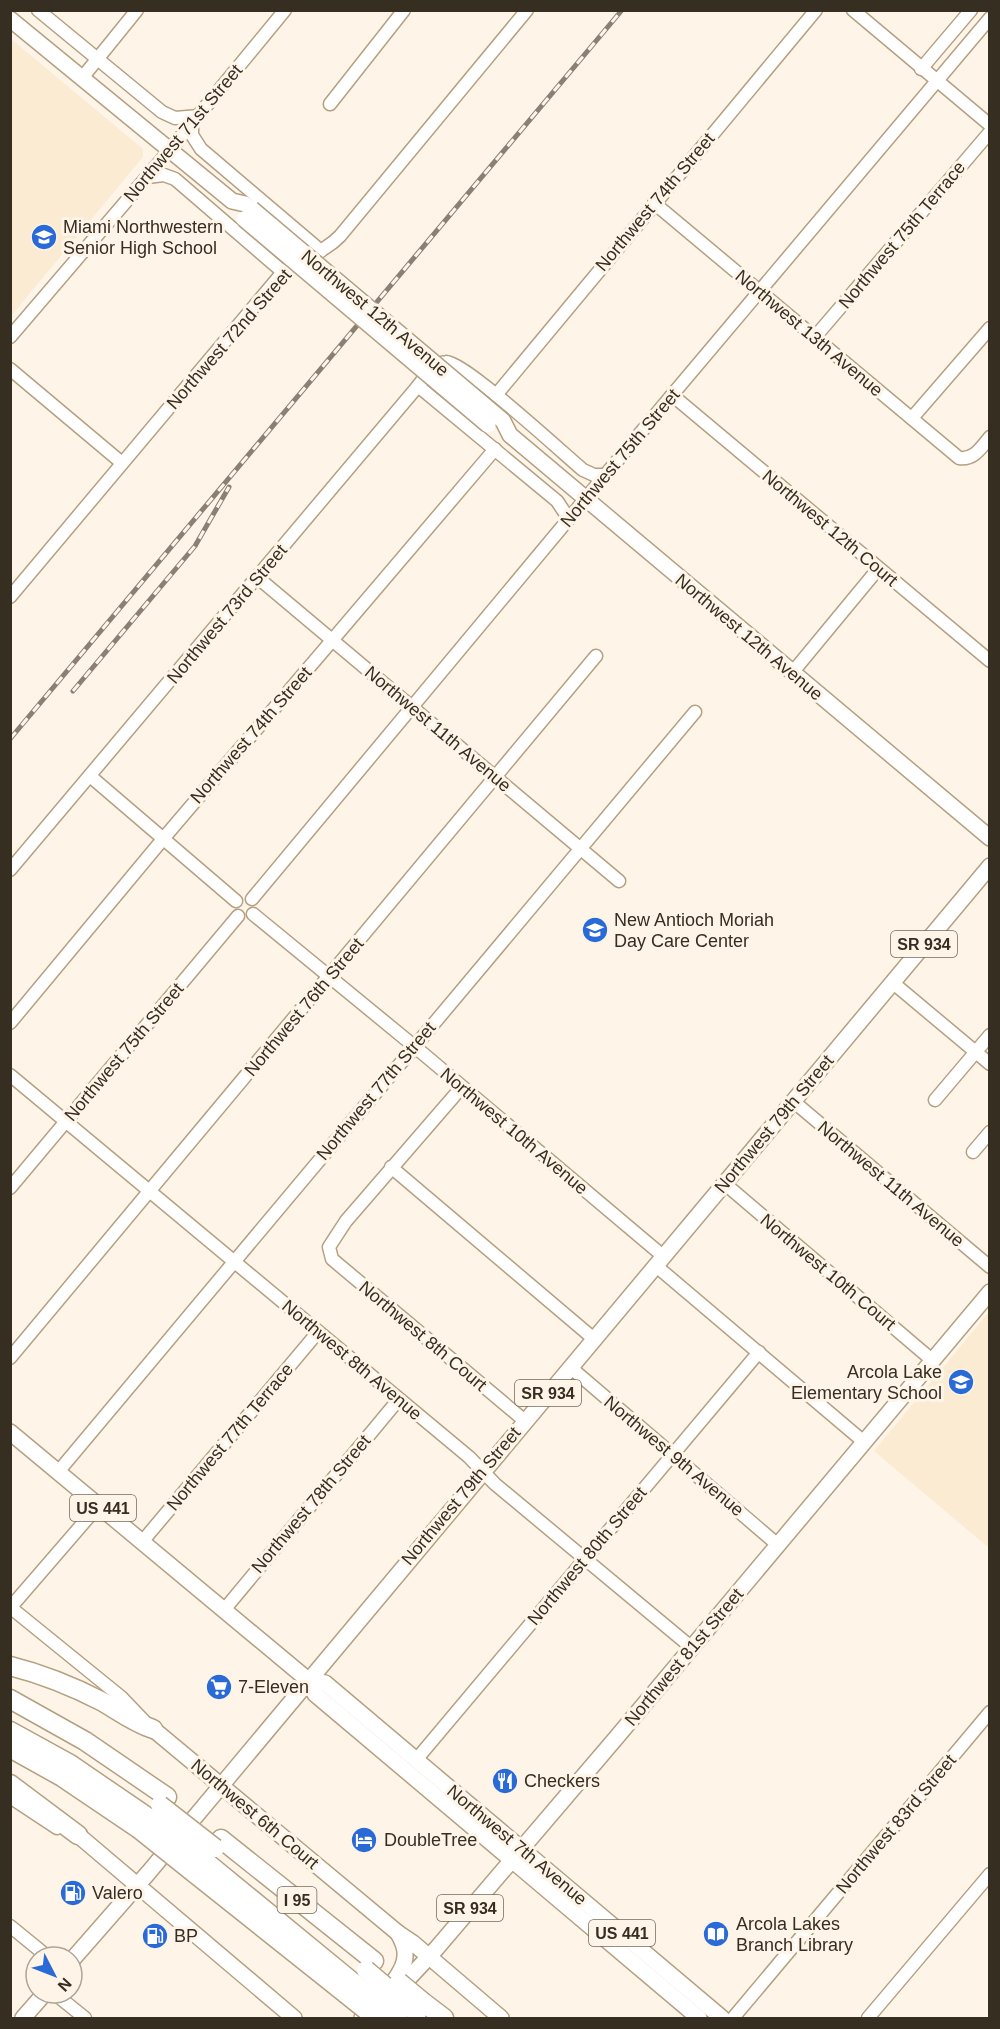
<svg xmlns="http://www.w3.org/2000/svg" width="1000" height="2029" font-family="Helvetica,sans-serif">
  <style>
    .built { fill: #fbebd3 }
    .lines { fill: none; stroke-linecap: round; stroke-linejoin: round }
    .minor-casing { stroke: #b5a081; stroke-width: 15 }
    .major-casing { stroke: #b5a081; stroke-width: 18 }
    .highway-casing { stroke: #b5a081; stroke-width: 21 }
    .minor { stroke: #fff; stroke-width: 12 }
    .major { stroke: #fff; stroke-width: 15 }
    .highway { stroke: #fff; stroke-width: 18 }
    .rail-casing { stroke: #8a8174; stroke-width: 5 }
    .rail { stroke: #fef5e8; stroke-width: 3; stroke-dasharray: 9; stroke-linecap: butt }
    .major-bridge-casing { stroke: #b5a081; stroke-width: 18; stroke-linecap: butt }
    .highway-bridge-casing { stroke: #b5a081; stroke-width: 21; stroke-linecap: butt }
    .major-bridge { stroke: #fff; stroke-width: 15 }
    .highway-bridge { stroke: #fff; stroke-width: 18 }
    .labels { text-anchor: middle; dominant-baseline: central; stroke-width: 6; stroke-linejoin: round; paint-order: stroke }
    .shield { fill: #fef5e8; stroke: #736a5d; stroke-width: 1.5 }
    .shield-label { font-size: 16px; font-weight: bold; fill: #372e22 }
    .street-label { font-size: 18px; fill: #372e22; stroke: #fef5e8 }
    .poi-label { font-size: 18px; fill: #372e22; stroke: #fef5e8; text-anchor: start }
  </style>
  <rect width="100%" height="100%" fill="#fef5e8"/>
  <!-- built -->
  <g class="built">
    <polygon points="11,39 143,149 143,157 11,316"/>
    <polygon points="989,1312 989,1548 874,1451"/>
  </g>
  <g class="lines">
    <!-- minor casing -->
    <g class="minor-casing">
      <g id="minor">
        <polyline points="38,10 162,112 175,118 199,116"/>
        <polyline points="853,10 990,125"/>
        <polyline points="921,69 971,10"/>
        <polyline points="82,78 137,10"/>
        <polyline points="330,104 404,10"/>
        <polyline points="192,123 192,135 201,149 321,251"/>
        <polyline points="147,177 164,175 175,179 283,272"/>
        <path d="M654,203L959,458C974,460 981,448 990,437"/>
        <polyline points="10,337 170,150 285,10"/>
        <polyline points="815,337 990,132"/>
        <polyline points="10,369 122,463"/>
        <polyline points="418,386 557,501 569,519"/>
        <polyline points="496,395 816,10"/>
        <polyline points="672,395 990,661"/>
        <polyline points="912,418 990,328"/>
        <polyline points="257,577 619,881"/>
        <path d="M10,597L283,272C301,257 324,253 340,236L527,10"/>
        <polyline points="792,673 878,569"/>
        <polyline points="90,776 236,901"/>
        <path d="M10,870L418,386C425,377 434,363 446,362C462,360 564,454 583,470L594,475H606"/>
        <polyline points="252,899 672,395 990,18"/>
        <polyline points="253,914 414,1046 663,1256"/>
        <polyline points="892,982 990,1064"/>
        <polyline points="10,1023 163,839 495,449"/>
        <polyline points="10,1075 469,1457 495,1484 691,1647"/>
        <polyline points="461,1088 346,1221 329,1247 332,1259 525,1421"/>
        <polyline points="935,1100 990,1035"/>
        <polyline points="793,1101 990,1267"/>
        <polyline points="973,1152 990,1132"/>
        <polyline points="391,1167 594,1339"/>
        <polyline points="724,1183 932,1360"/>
        <polyline points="10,1188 238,916"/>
        <polyline points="655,1265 864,1442"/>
        <polyline points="10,1358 596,656"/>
        <polyline points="570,1367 778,1545"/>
        <polyline points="58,1472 695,712"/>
        <polyline points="142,1542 318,1332"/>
        <polyline points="10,1607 121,1697 144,1721"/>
        <polyline points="10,1608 99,1505"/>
        <polyline points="224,1610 399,1399"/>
        <polyline points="416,1760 759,1352"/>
        <polyline points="10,1797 57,1828"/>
        <polyline points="10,1926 48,1957"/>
        <polyline points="54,1993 85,2018"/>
        <polyline points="733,2018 990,1712"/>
        <polyline points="868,2018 990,1874"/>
      </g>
    </g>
    <!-- major casing -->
    <g class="major-casing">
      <g id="major">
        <polyline points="10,19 232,201 245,204 252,209"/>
        <polyline points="496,415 503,421 510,435 990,838"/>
        <polyline points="10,1432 308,1680 315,1694 699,2018"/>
        <polyline points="308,1680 325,1683 722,2018"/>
        <polyline points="153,1729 398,1933 413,1943 501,2018"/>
        <polyline points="78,1835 294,2018"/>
        <polyline points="72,1960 149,1872 990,866"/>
        <polyline points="395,1993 436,1949 616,1738 990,1292"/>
        <polyline points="23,2018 45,1993"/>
        <path d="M362,2018C374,2004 405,1975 405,1956C406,1948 402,1940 398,1933"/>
      </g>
    </g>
    <!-- highway casing -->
    <g class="highway-casing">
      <g id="highway">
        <path d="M10,1666C42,1674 74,1687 103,1702C120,1712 134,1723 153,1729"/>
        <polyline points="10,1699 85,1741 167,1797"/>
        <polyline points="10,1731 70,1764 149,1818"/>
        <polyline points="10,1748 62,1777 139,1829"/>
        <polyline points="10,1784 78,1835"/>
        <polyline points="221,1839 374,1961"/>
        <polyline points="205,1861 355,1984"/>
        <polyline points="194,1873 346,1994"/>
        <polyline points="423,2002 444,2018"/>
      </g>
    </g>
    <!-- minor -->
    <use href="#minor" class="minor"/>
    <!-- major -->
    <use href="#major" class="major"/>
    <!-- highway -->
    <use href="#highway" class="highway"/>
    <!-- rail casing -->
    <g class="rail-casing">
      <g id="rail">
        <polyline points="73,691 195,546 229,487"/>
        <polyline points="10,739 622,10"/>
      </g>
    </g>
    <!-- rail -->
    <use href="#rail" class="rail"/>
    <!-- major-bridge casing -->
    <g class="major-bridge-casing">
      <g id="major-bridge">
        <polyline points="252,209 496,415"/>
        <polyline points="244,219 488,425"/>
      </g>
    </g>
    <!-- highway-bridge casing -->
    <g class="highway-bridge-casing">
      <g id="highway-bridge">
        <polyline points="160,1805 215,1848"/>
        <polyline points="149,1818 205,1861"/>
        <polyline points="139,1829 194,1873"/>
        <polyline points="366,1970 417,2013"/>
        <polyline points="399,1982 423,2002"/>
        <polyline points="355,1984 398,2018"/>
        <polyline points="346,1994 376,2018"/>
      </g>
    </g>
    <!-- major-bridge -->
    <use href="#major-bridge" class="major-bridge"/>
    <!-- highway-bridge -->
    <use href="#highway-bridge" class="highway-bridge"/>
  </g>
  <!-- icons -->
  <defs>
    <g id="school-disc" transform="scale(1.35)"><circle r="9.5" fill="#2a6ad7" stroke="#fef5e8"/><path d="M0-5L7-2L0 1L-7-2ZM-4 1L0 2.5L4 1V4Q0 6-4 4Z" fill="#fff"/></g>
    <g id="supermarket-disc" transform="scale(1.35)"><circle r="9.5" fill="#2a6ad7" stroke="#fef5e8"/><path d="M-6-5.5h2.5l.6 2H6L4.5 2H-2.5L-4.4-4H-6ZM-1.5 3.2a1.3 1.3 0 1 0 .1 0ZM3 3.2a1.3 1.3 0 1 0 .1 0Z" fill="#fff"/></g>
    <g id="restaurant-disc" transform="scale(1.35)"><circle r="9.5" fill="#2a6ad7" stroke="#fef5e8"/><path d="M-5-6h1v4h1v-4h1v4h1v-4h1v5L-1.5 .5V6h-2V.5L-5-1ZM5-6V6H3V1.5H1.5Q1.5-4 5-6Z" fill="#fff"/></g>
    <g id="hotel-disc" transform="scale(1.35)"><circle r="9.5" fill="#2a6ad7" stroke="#fef5e8"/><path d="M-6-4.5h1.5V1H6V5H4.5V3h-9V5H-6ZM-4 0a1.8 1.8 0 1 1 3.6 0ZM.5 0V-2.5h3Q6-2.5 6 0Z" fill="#fff"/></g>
    <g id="fuel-disc" transform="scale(1.35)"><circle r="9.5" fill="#2a6ad7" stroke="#fef5e8"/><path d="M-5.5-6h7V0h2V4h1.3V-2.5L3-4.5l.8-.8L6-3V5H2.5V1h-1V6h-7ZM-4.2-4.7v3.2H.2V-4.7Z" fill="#fff"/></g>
    <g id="library-disc" transform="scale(1.35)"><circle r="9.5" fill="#2a6ad7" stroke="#fef5e8"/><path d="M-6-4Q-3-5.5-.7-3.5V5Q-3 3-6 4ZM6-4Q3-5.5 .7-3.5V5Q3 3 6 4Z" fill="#fff"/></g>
  </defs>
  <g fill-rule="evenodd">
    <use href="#school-disc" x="44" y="237"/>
    <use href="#school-disc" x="595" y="930"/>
    <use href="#school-disc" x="961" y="1382"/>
    <use href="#supermarket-disc" x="219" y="1687"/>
    <use href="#restaurant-disc" x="505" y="1781"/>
    <use href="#hotel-disc" x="364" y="1840"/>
    <use href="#fuel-disc" x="73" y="1893"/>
    <use href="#library-disc" x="716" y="1934"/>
    <use href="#fuel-disc" x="155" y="1936"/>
  </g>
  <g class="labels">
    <!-- shield labels -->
    <g class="shield">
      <rect x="891" y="931" width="66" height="26" rx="4.5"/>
      <rect x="515" y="1380" width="66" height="26" rx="4.5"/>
      <rect x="70" y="1495" width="66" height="26" rx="4.5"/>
      <rect x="277.5" y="1887" width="39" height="26" rx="4.5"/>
      <rect x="437" y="1895" width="66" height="26" rx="4.5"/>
      <rect x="589" y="1920" width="66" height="26" rx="4.5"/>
    </g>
    <g class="shield-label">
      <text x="924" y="944">SR 934</text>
      <text x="548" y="1393">SR 934</text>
      <text x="103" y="1508">US 441</text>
      <text x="297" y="1900">I 95</text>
      <text x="470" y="1908">SR 934</text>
      <text x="622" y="1933">US 441</text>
    </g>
    <!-- street labels -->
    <g class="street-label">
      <text transform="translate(183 133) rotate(-50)">Northwest 71st Street</text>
      <text transform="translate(655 202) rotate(-50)">Northwest 74th Street</text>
      <text transform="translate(902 235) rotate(-50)">Northwest 75th Terrace</text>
      <text transform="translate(375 313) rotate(40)">Northwest 12th Avenue</text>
      <text transform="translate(809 333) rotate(40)">Northwest 13th Avenue</text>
      <text transform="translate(229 339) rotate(-49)">Northwest 72nd Street</text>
      <text transform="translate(620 458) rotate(-50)">Northwest 75th Street</text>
      <text transform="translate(830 528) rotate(40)">Northwest 12th Court</text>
      <text transform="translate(227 614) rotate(-50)">Northwest 73rd Street</text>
      <text transform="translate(749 637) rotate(40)">Northwest 12th Avenue</text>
      <text transform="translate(438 729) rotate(40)">Northwest 11th Avenue</text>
      <text transform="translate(251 735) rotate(-49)">Northwest 74th Street</text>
      <text transform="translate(304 1007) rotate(-50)">Northwest 76th Street</text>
      <text transform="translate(124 1052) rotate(-50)">Northwest 75th Street</text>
      <text transform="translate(376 1091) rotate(-50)">Northwest 77th Street</text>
      <text transform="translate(774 1124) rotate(-50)">Northwest 79th Street</text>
      <text transform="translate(514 1131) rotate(40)">Northwest 10th Avenue</text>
      <text transform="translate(891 1184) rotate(40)">Northwest 11th Avenue</text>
      <text transform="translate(828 1272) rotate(40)">Northwest 10th Court</text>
      <text transform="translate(423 1336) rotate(40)">Northwest 8th Court</text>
      <text transform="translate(352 1360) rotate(40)">Northwest 8th Avenue</text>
      <text transform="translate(230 1437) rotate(-50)">Northwest 77th Terrace</text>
      <text transform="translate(674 1456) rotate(40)">Northwest 9th Avenue</text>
      <text transform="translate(461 1496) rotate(-50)">Northwest 79th Street</text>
      <text transform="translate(311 1504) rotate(-50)">Northwest 78th Street</text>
      <text transform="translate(587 1556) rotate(-50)">Northwest 80th Street</text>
      <text transform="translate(684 1657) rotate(-50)">Northwest 81st Street</text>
      <text transform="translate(255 1814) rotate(40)">Northwest 6th Court</text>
      <text transform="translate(896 1824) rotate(-50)">Northwest 83rd Street</text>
      <text transform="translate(517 1845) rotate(40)">Northwest 7th Avenue</text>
    </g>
    <!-- poi labels -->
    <g class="poi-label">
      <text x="63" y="227">Miami Northwestern<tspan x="63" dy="21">Senior High School</tspan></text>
      <text x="614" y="920">New Antioch Moriah<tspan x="614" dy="21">Day Care Center</tspan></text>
      <text x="942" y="1372" text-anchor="end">Arcola Lake<tspan x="942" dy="21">Elementary School</tspan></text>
      <text x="238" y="1687">7-Eleven</text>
      <text x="524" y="1781">Checkers</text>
      <text x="384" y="1840">DoubleTree</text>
      <text x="92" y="1893">Valero</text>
      <text x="736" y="1924">Arcola Lakes<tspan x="736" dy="21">Branch Library</tspan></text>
      <text x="174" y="1936">BP</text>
    </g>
  </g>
  <!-- border -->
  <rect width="1000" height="2029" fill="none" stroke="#372e22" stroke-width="24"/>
  <!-- north arrow -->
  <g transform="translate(54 1975) rotate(132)"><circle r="28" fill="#fef5e8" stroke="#aea599" stroke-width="1.5"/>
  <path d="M0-4.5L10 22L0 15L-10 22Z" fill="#2a6ad7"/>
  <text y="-9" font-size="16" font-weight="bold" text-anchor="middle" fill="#372e22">N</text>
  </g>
</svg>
